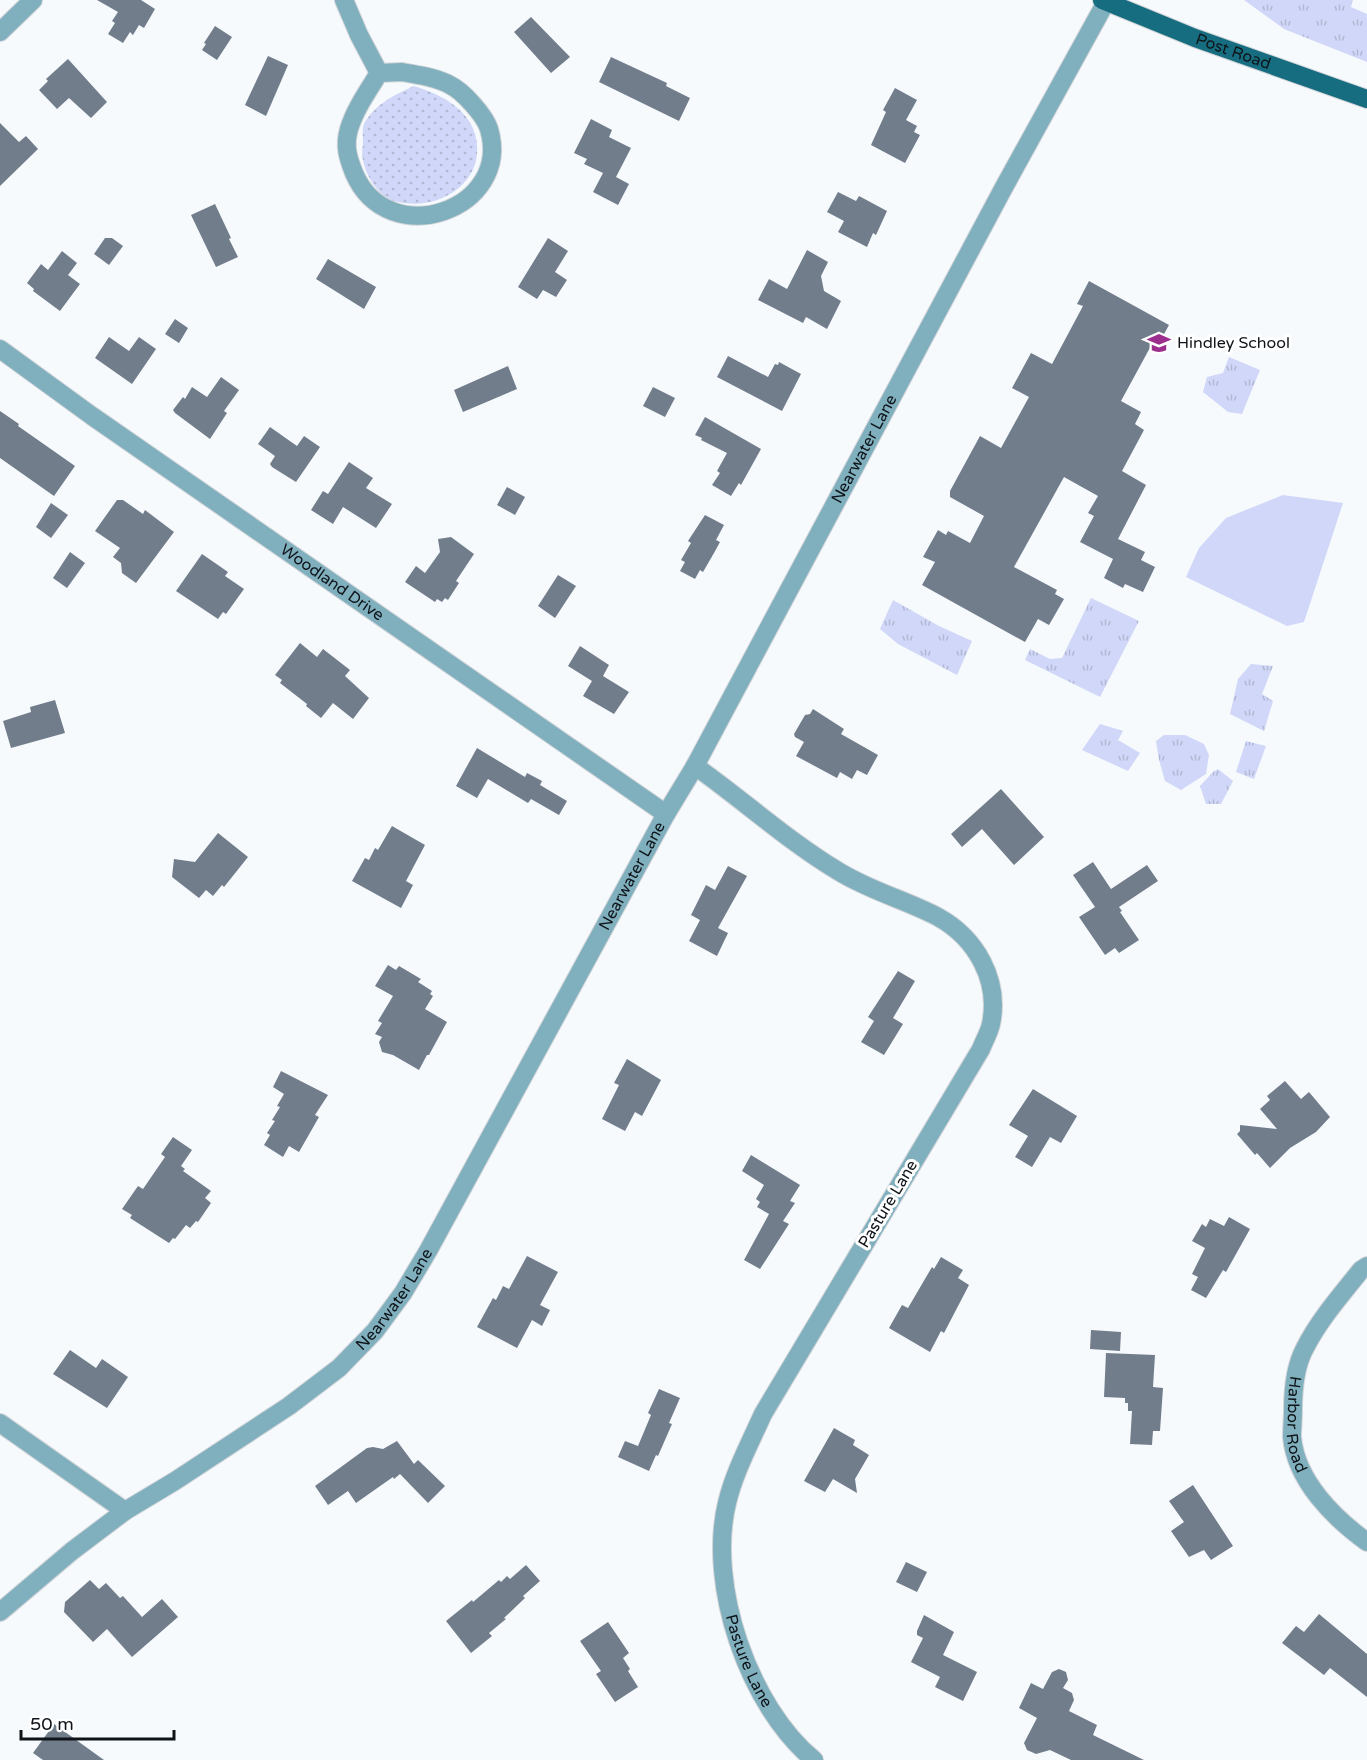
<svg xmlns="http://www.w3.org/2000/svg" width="1367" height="1760" font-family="'Varela Round',sans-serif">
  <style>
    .grass { fill: url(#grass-dots) }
    .park { fill: url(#park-tufts) }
    .garden { fill: #d0d7f8 }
    .building { fill: #727d8c }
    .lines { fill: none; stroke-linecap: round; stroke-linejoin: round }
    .minor-casing { stroke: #d1d5d9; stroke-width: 20 }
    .major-casing { stroke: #d1d5d9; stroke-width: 20 }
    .minor { stroke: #80afbd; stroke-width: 18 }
    .major { stroke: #176d80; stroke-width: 18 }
    .labels { text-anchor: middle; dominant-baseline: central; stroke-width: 6; stroke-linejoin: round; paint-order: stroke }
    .street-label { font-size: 16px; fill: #0e1419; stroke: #fff }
    .poi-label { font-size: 16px; fill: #0e1419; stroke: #fff; text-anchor: start }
  </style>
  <defs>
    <pattern id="grass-dots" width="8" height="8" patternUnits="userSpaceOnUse" patternTransform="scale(1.5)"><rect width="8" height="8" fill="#d0d7f8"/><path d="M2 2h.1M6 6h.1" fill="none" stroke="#b1b8d4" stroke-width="1.8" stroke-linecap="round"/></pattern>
    <pattern id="park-tufts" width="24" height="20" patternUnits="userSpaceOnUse" patternTransform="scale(1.5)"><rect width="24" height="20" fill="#d0d7f8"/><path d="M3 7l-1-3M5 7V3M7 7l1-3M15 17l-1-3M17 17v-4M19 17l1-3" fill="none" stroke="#b1b8d4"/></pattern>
  </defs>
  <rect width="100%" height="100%" fill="#f6fafd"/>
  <!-- grass -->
  <path class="grass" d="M414,86C439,94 467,107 475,134C489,184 434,215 391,200C378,195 365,174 363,160C361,155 363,148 363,142C363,136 362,129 364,124C375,104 394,95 414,86Z"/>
  <!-- park -->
  <g class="park">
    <polygon points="1244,0 1353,0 1351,7 1367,14 1367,62 1284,29"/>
    <polygon points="1229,357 1260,370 1242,414 1228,412 1203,392 1207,377 1223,373"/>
    <polygon points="1091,598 1139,621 1100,697 1025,660 1030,649 1050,659 1062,658"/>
    <polygon points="893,600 939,626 972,641 957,675 898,644 880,629"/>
    <polygon points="1251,664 1273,666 1262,694 1273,701 1264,731 1230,714 1238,679"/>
    <polygon points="1100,724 1123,731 1118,740 1140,753 1128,771 1082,750"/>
    <polygon points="1164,735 1185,735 1204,744 1209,755 1206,774 1181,790 1165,781 1159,760 1156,741"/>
    <polygon points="1246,741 1266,746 1254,779 1236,772"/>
    <polygon points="1218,769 1233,781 1221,804 1206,804 1200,786 1213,772"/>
  </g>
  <!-- garden -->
  <polygon class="garden" points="1283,495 1343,503 1304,622 1287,626 1186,577 1199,548 1226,518"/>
  <!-- building -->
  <g class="building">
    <polygon points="97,0 141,0 155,9 144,28 139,25 133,35 130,32 123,43 108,34 115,23 112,21 118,12"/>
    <polygon points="531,17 570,57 551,73 514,32"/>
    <polygon points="215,26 232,37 217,60 202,50 206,44 204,43"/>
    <polygon points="268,56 288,65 266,116 245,105"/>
    <polygon points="611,57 667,83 666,86 690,98 679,121 599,82"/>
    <polygon points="68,59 107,102 91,118 69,98 57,109 39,90 48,81 46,79"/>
    <polygon points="895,88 917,100 906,120 917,126 914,132 920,135 905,163 871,145 886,112 883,110"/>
    <polygon points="591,119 612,130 609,137 631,148 616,177 629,184 618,205 593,192 603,173 584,164 587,159 574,153"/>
    <polygon points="0,123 19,142 26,136 38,149 0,186"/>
    <polygon points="838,192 856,201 859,196 887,211 876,235 873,233 867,247 838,232 844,221 827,212"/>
    <polygon points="215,204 231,238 229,239 238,257 216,267 191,215"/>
    <polygon points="105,238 112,238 123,246 109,265 94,254"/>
    <polygon points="548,238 568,251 555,272 567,280 556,297 543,290 537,299 518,287"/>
    <polygon points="807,250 828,262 821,276 824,291 841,301 827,329 806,317 803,323 758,300 769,279 787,289"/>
    <polygon points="62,251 77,263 68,275 80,284 60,311 33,291 34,289 27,283 41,264 48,270"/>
    <polygon points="328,259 376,287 364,309 316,279"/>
    <polygon points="1089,281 1169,325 1157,347 1152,344 1121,401 1141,412 1135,424 1144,430 1122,471 1146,485 1118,539 1145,552 1141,560 1155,567 1143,592 1125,584 1123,588 1104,578 1113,559 1080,542 1094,516 1088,513 1098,496 1064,477 1014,567 1057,590 1055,594 1064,599 1049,625 1038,619 1025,642 922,585 935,562 923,557 938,530 946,535 948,531 970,543 984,516 950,497 950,491 980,436 1001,448 1029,397 1012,388 1031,353 1052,364 1083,306 1077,304"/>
    <polygon points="175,319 188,328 179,343 165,334"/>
    <polygon points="109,337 129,351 139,337 156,349 132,384 95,358"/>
    <polygon points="728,356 768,377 775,364 778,365 779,362 801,374 782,411 717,377"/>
    <polygon points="508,366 517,389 463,412 454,390"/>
    <polygon points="221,377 239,390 224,411 227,413 210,439 175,413 173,410 183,397 185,399 192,387 207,397"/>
    <polygon points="653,387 675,398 665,417 643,406"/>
    <polygon points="0,411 19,424 18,426 75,466 54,496 0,458"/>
    <polygon points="705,417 761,449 741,485 739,483 731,496 712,485 720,473 717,471 727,453 701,440 702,438 695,435"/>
    <polygon points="270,427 297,446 304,436 320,447 296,482 272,467 270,464 275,456 258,444"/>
    <polygon points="349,462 373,478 366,488 392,504 376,528 343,507 333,524 311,510 323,491 328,494"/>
    <polygon points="507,487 525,497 515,515 497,505"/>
    <polygon points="117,500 123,500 143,514 145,510 174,532 136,583 122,573 121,563 113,557 120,548 95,531"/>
    <polygon points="51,503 68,515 51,538 36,527"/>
    <polygon points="705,515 724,525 716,540 720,542 714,553 703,572 700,570 695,579 680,571 685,562 681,560 691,543 688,541"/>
    <polygon points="451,537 474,554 456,581 459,583 448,600 445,598 442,602 437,599 435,602 405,582 416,566 425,573 440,552 438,539"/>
    <polygon points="70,552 85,563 67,588 53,578"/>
    <polygon points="202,554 228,572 225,576 244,589 226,614 223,612 218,619 176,591"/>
    <polygon points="558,575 576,586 555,618 538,606"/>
    <polygon points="300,643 317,657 323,649 350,670 345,676 369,698 353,719 333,703 321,718 306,706 307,704 280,683 282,680 275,675"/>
    <polygon points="580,646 609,665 603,676 629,692 614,714 583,696 592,681 568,666"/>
    <polygon points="55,700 65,733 11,748 3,721 31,712 30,707"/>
    <polygon points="813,709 844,729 841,734 878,755 867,775 857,770 852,779 840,772 837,778 796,756 804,742 795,737 794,734 805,715 810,714"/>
    <polygon points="477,748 525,777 527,773 542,781 540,785 567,801 559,815 531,799 528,803 488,779 477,798 456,786"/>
    <polygon points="1001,789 1044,837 1014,865 982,829 962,847 951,834"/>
    <polygon points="392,826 425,845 406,881 413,885 401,908 352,881 365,858 369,860 375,848 378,850"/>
    <polygon points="218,833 248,857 224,887 222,885 213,896 206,890 199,898 172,877 174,859 195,862"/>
    <polygon points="1093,862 1111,889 1147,865 1158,881 1119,907 1122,911 1120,912 1139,940 1119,953 1115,948 1105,955 1079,917 1095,907 1073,875"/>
    <polygon points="728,866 747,876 718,928 728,933 717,956 689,941 700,920 691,915 706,885 715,890"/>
    <polygon points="388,965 396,970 399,966 421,979 418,982 432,991 430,994 433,996 425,1009 447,1022 429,1055 427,1055 419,1070 393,1055 382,1052 379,1042 382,1037 375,1034 382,1023 378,1021 393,996 375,986"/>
    <polygon points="898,971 915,981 893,1018 903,1024 884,1055 861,1042 874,1021 868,1017"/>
    <polygon points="627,1059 661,1080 642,1116 635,1112 625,1131 602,1119 619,1085 614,1083"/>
    <polygon points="281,1071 328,1095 315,1115 319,1117 299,1152 289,1146 283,1157 264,1145 270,1135 267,1133 275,1121 272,1120 280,1107 277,1106 284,1094 273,1087"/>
    <polygon points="1285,1081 1301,1099 1309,1092 1330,1117 1316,1132 1290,1148 1270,1168 1257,1153 1255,1155 1237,1134 1240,1131 1240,1125 1277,1129 1260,1109 1270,1100 1267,1096"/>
    <polygon points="1033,1089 1077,1116 1061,1143 1050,1137 1032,1167 1015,1157 1028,1136 1009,1125"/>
    <polygon points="173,1137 192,1150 181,1166 185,1169 183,1171 211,1191 205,1198 211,1203 198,1222 196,1221 190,1228 186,1225 175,1239 173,1238 169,1243 130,1218 132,1215 122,1209 138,1186 143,1189 165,1157 161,1154"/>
    <polygon points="751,1155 800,1185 790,1201 795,1203 783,1221 789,1224 760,1269 744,1260 769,1214 757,1207 760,1202 756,1199 764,1185 742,1171"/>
    <polygon points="1229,1217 1250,1229 1226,1272 1223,1270 1206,1298 1191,1290 1198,1277 1192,1274 1205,1248 1192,1241 1202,1224 1206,1227 1210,1219 1224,1226"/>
    <polygon points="527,1256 558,1272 540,1305 550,1310 542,1326 532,1320 517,1348 477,1327 493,1298 496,1300 503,1286 509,1289"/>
    <polygon points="941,1257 963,1270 958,1278 969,1285 944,1333 941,1331 930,1352 889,1328 902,1305 908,1308 932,1267 934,1269"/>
    <polygon points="1091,1330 1121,1332 1120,1351 1090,1349"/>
    <polygon points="70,1350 96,1368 102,1359 128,1377 107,1408 53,1374"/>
    <polygon points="1106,1353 1155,1355 1153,1387 1163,1388 1160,1431 1153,1431 1152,1445 1130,1444 1132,1411 1128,1411 1128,1403 1125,1403 1125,1398 1104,1397"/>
    <polygon points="659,1389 680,1398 669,1423 672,1424 658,1456 656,1455 649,1471 618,1457 625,1441 638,1446 651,1415 648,1413"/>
    <polygon points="834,1428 855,1440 853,1445 869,1455 855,1479 857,1493 833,1479 825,1492 804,1481"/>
    <polygon points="397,1441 414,1464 418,1460 445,1486 428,1503 400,1474 394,1479 393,1477 356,1503 348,1491 328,1505 315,1486 367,1448 373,1447 383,1449"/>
    <polygon points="1193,1485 1233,1546 1211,1560 1204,1550 1189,1557 1171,1531 1184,1522 1169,1501"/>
    <polygon points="906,1562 927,1572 917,1592 896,1582"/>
    <polygon points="526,1565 540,1581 523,1596 525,1598 504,1618 506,1619 489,1633 492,1636 471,1653 446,1621 472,1600 473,1602 499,1580 501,1582 507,1576 510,1579"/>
    <polygon points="90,1580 99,1589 106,1583 120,1598 123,1596 142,1617 162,1599 178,1617 132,1657 107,1629 93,1642 64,1612 65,1602"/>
    <polygon points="1319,1614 1367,1654 1367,1697 1330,1668 1324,1675 1282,1643 1296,1626 1304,1632"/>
    <polygon points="924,1615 954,1632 943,1655 977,1672 963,1701 935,1687 940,1677 911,1662 923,1638 917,1635 917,1631"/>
    <polygon points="608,1622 629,1653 623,1658 630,1669 628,1671 638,1687 615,1702 596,1674 601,1671 580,1641"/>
    <polygon points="1059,1669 1066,1672 1068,1680 1063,1688 1072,1693 1074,1700 1069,1711 1097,1725 1093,1735 1144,1760 1071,1760 1050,1750 1036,1754 1027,1750 1024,1743 1037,1718 1019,1708 1031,1683 1043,1689 1052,1672"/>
    <polygon points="54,1724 104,1760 43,1760 33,1753"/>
  </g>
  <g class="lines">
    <!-- minor casing -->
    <g class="minor-casing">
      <g id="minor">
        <polyline points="344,0 359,35 379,73"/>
        <polyline points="0,32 33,0"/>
        <path d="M402,72C417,75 436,77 450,85C463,91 485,116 489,129C513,210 388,253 354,173C348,158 344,146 349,129C355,109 368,91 379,73Z"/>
        <path id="s1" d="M0,349L92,416L666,814"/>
        <path id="s2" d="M695,766C743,800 788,841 838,871C870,891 906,900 938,917C976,938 1000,980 991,1024C989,1033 984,1041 981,1049L763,1414C750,1443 734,1473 727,1503C707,1585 749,1707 814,1760"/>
        <path id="s3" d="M1367,1266L1361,1270C1342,1294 1319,1320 1305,1348C1295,1366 1293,1390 1293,1410C1293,1419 1292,1428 1292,1437C1296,1481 1334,1518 1367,1542"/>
        <polyline points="0,1423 125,1511"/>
        <path id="s4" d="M0,1612L72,1551L125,1511L175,1481L289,1406L339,1368L375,1331L403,1293L428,1251L666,814L695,766L1003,189L1106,2"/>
      </g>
    </g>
    <!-- major casing -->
    <g class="major-casing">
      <g id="major">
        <path id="s5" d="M1102,0L1195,38L1367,99"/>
      </g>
    </g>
    <!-- minor -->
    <use href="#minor" class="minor"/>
    <!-- major -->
    <use href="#major" class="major"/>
  </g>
  <!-- icons -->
  <defs>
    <g id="school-bare" transform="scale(1.8)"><path d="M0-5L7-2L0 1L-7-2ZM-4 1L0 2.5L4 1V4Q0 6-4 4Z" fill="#9c2e8d" stroke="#fff" stroke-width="2.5" paint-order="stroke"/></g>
  </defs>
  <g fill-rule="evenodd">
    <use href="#school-bare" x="1159" y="343"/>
  </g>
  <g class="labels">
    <!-- street labels -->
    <g class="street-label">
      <text stroke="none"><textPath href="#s5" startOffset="141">Post Road</textPath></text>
      <text stroke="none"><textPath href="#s4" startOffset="1479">Nearwater Lane</textPath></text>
      <text stroke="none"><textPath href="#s1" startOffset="406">Woodland Drive</textPath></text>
      <text stroke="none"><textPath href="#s4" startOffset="993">Nearwater Lane</textPath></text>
      <text transform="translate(888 1204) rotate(-59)">Pasture Lane</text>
      <text stroke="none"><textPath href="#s4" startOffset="507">Nearwater Lane</textPath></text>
      <text stroke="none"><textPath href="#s3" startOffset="182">Harbor Road</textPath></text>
      <text stroke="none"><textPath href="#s2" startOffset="1126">Pasture Lane</textPath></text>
    </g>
    <!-- poi labels -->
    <g class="poi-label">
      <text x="1177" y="343">Hindley School</text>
    </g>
  </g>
  <!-- scale -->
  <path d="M21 1730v9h153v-9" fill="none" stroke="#0e1419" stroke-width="3"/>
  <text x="30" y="1730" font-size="18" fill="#0e1419" stroke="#ffffff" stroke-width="4.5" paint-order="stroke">50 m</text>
</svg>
